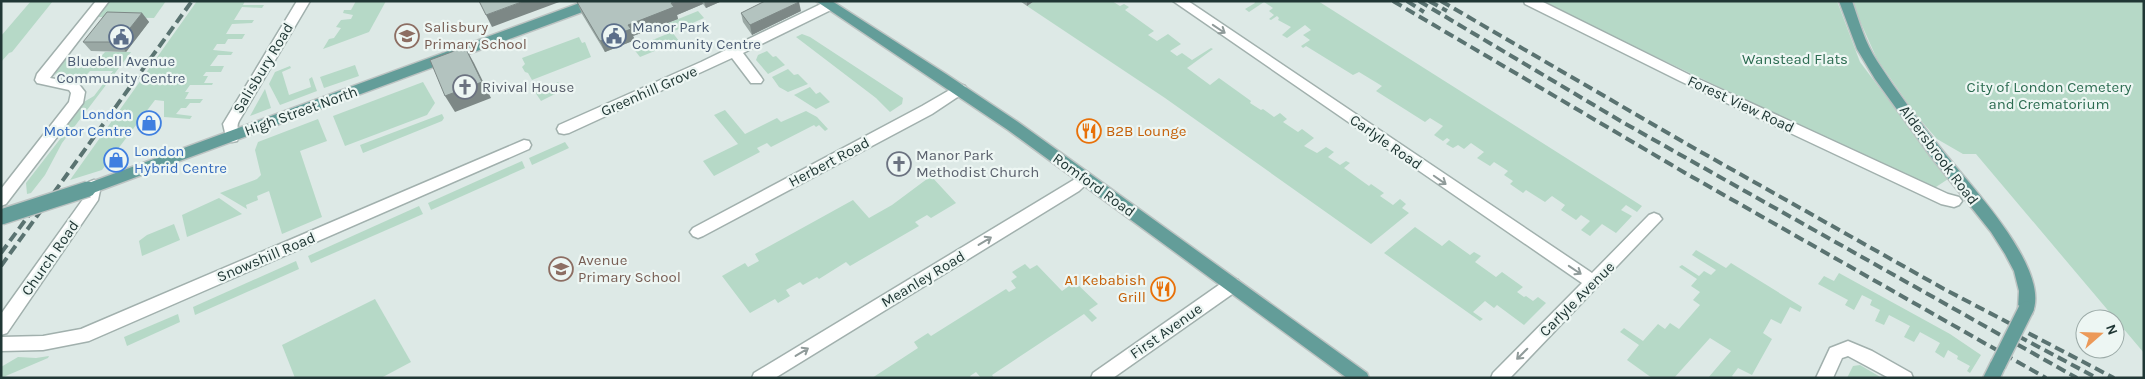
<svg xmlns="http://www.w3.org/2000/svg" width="2145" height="379" font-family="Karla,sans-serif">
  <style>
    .green { fill: #b6d9c7 }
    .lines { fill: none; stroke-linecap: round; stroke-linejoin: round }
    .minor-casing { stroke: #a1b0ad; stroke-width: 3 }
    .major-casing { stroke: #bcc3c2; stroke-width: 3 }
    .minor { fill: #fff; fill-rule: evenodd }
    .major { fill: #639d99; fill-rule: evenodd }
    .rail { stroke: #5a7371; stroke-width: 4; stroke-dasharray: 10 5; stroke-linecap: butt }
    .major-bridge-casing { stroke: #bcc3c2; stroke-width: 18; stroke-linecap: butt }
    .major-bridge { stroke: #639d99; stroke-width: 15 }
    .wall { fill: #9aa8a4 }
    .shaded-wall { fill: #7d8886 }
    .building { fill: #b3c3bf; stroke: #7d8886 }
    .oneway { stroke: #909b9a }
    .labels { text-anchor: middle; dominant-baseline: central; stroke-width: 4.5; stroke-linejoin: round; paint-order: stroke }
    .education-label { font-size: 15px; fill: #785e54; stroke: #edf6f3; text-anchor: start }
    .service-label { font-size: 15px; fill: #4e5e75; stroke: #edf6f3; text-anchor: start }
    .park-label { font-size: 15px; fill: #2c6c51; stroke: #edf6f3 }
    .street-label { font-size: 15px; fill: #203735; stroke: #edf6f3 }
    .worship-label { font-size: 15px; fill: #5b616d; stroke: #edf6f3; text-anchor: start }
    .shop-label { font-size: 15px; fill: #366cbe; stroke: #edf6f3; text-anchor: end }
    .food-label { font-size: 15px; fill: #c56008; stroke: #edf6f3; text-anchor: start }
  </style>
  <rect width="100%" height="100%" fill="#dde9e6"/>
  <!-- green -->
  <g class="green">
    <polygon points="31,1 53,1 12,52 9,53 1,62 1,36"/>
    <polygon points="110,1 166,1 154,18 97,17"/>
    <polygon points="197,1 245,1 243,5 264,5 262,8 242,7 234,20 254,20 252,23 232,24 226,34 245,34 242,39 228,39 225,44 217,44 213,50 233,52 231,55 218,55 210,66 224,66 221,72 206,72 203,76 208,76 204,83 213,83 212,85 190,85 185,92 189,92 185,99 203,99 200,103 190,103 186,108 181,108 176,114 192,116 190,119 164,117 164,101 155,100 102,170 70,180"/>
    <polygon points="356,1 386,1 369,32 323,49 329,39 334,38 341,28 336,27 341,20 351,19 353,15 343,13 344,10 351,10"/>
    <polygon points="1034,1 1112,1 1120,6 1124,4 1129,7 1125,10 1154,31 1148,35 1157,41 1168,34 1181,44 1170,51 1177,56 1182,53 1192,60 1211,48 1213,49 1187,68 1210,85 1219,78 1251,101 1250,103 1261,110 1263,109 1274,117 1280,113 1287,119 1283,122 1298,132 1302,129 1314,138 1304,146 1317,153 1326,147 1334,152 1328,157 1340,165 1346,161 1350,163 1344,168 1369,186 1371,184 1384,193 1380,196 1393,205 1400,199 1406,204 1402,208 1409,213 1371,244 1165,98 1027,6"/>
    <polygon points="1254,1 1318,1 1642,206 1637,212 1626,205 1621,210 1632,216 1616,233 1602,224 1590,236 1581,230 1590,221 1581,215 1576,220 1561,210 1565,205 1552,196 1545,202 1526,190 1523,193 1510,184 1513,181 1504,175 1508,171 1494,162 1490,166 1477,158 1484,152 1471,143 1464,149 1458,145 1453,148 1446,144 1450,140 1447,138 1443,141 1434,135 1443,126 1430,118 1425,122 1376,91 1382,86 1359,72 1353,75 1306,46 1303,48 1301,46 1310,40 1303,35 1311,30 1305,25 1287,38 1282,35 1291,27 1278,20 1279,18 1277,16 1271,20 1269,19 1274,15 1269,11 1273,8 1264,2 1249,12 1245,9 1255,3"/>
    <polygon points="1539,1 1837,1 1860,62 1948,179 1933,189"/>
    <polygon points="1851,1 2144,1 2144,353 1976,154 1963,154 1937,139 1916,115 1877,59"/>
    <polygon points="698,11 704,18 672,32 666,24"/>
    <polygon points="672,32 679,41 640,57 633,48"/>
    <polygon points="802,34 810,37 903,98 902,104 890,112 876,98 796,37"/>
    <polygon points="579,37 582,43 585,42 591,57 532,80 528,73 525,72 522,67 525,64 522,58"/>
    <polygon points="767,51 773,57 776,56 785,65 768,74 756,60 758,55"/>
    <polygon points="105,52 131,52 62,143 45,175 31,193 27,194 26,183 64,134 60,133 82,103 94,96 113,71 90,71 81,81 56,77 55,71 64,58 99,59"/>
    <polygon points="355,65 359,76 324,88 320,77"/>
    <polygon points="290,66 291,68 282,72 289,95 311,87 309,79 312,77 317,91 280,105 269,84 275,72"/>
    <polygon points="788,69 794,75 798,74 808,84 788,92 779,87 772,77"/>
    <polygon points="423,82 435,103 427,115 345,146 333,116"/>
    <polygon points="558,82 563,90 541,101 535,92"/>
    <polygon points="810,87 816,94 820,92 830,102 816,109 794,95"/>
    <polygon points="265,89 271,108 250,116"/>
    <polygon points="725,110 745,134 777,118 781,122 806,111 817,117 828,129 825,131 819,125 816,127 814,125 771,147 767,143 757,148 760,152 714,176 703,161 738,144 714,115"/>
    <polygon points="442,114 444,118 442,121 363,153 360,145"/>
    <polygon points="318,119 327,141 300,151 322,217 282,234 269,191 257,196 258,200 246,205 247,209 220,193 257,179 261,175 255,150 258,142"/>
    <polygon points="565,142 569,148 532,165 529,158"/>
    <polygon points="522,161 525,168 431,210 428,203"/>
    <polygon points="931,176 956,203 931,218 927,215 915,222 919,226 850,266 846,262 819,279 817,277 803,285 800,282 786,290 790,296 778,303 775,299 750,313 722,276 745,263 748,267 759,261 755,254 853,200 869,218 892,205"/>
    <polygon points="219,198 242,214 187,237 182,215"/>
    <polygon points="419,206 423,214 311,263 308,256"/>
    <polygon points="174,224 180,240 142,256 139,241 147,235"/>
    <polygon points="1415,227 1442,246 1449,240 1470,255 1474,252 1481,256 1475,262 1496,277 1502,272 1523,287 1517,292 1524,297 1526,296 1533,301 1538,297 1546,303 1524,325 1497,305 1494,308 1485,301 1473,312 1483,319 1480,321 1384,253"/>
    <polygon points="1696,250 1726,268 1731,263 1802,307 1800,312 1790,307 1781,324 1771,319 1763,333 1772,339 1752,375 1738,368 1732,376 1734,378 1708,378 1731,351 1710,338 1674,378 1652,378 1627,360 1639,345 1620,332 1624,328 1643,341 1658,324 1665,329 1670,323 1679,329 1700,305 1693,300 1700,292 1691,286 1697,279 1679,267 1682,265 1699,276 1704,271 1711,275 1716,270 1692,255"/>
    <polygon points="296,261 299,269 195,315 193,307"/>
    <polygon points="1025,264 1030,269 1037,265 1062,291 1075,282 1098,304 1089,310 1097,318 1092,322 1084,314 992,375 994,378 981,378 976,372 970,376 971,378 872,378 918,348 914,342 928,333 931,336 1006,289 1009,292 1016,288 1011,281 1017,277 1012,272"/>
    <polygon points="1839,273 1950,334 1981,355 1970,373 1967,371 1970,366 1957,359 1958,356 1948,350 1944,358 1935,352 1940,343 1920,332 1914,342 1904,337 1910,326 1889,315 1884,325 1875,321 1880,310 1870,305 1872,300 1862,295 1854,310 1845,305 1848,300 1818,284 1824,276 1834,281"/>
    <polygon points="375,299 411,362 381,378 295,378 282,345"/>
    <polygon points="178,314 180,322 127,346 124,337"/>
    <polygon points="49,356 48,358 1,378 1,367 18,357 36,358"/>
    <polygon points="1860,365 1882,378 1847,378 1853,366"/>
  </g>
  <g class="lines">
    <!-- minor casing -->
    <g class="minor-casing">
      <g id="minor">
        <polygon points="96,1 109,1 50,78 78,83 85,92 83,103 6,204 1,206 1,189 69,102 71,93 69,90 37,83 35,80 37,74"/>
        <path d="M297,1H310L239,121C235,128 241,134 237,141L232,142L227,141L223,124Z"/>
        <polygon points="832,1 837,5 835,8 743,53 761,77 763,80 761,83 751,83 732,58 569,133 564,134 559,133 557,129 559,125 701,62 825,2"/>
        <polygon points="1173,1 1188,1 1592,273 1649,215 1654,213 1659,215 1662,219 1510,378 1491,378 1493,373 1582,283"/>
        <polygon points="1524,1 1541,1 1690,75 1948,194 1959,197 1962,201 1959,205 1954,207 1941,204 1680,81 1525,4"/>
        <polygon points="960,84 965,86 967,89 965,92 932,114 703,236 698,238 693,236 690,232 693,228 922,106"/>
        <polygon points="524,140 529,141 531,145 529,149 89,341 43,350 1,351 1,337 43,336 81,329"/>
        <polygon points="1085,173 1090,175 1092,179 1079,191 775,378 752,378 754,373"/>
        <polygon points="94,180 99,182 101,186 98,200 7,333 1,335 1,314 86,195 89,182"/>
        <polygon points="1232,278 1238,280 1240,285 1238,290 1113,378 1091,378 1093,373 1226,280"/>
        <polygon points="1848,341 1872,351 1911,373 1913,378 1889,378 1848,356 1842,358 1833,378 1816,378 1830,348"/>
      </g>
    </g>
    <!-- major casing -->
    <g class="major-casing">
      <g id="major">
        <polygon points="585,1 605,1 604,4 93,193 88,195 83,193 81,189 83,185"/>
        <polygon points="816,1 832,1 946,74 1018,122 1367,373 1369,378 1347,378 1008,130"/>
        <path d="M1839,1H1852C1859,21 1865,43 1877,61C1897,92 1919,121 1942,150C1968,183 2053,270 2032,314L2026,316L2020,314L2018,309L2019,291L2014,271L2005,254L1991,232L1932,158L1875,79L1857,49Z"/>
        <polygon points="1998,358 2004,360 2006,365 2000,378 1983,378 1992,360"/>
      </g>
    </g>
    <!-- minor -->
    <use href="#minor" class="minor"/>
    <!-- major -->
    <use href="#major" class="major"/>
    <!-- rail -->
    <g class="rail">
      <polyline points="1393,1 1687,174 2046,378"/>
      <polyline points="1407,1 1424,12"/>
      <polyline points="1419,1 1624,123 2077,378"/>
      <polyline points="1429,1 1447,11"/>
      <polyline points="1441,1 1685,143 1944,289 2114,378"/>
      <polyline points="1,253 29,215"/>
      <polyline points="1,266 192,1"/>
      <polyline points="2018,336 2097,378"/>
    </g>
    <!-- major-bridge casing -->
    <g class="major-bridge-casing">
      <g id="major-bridge">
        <polyline points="1,217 88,189"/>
        <polyline points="1998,365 2026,309"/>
      </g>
    </g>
    <!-- major-bridge -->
    <use href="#major-bridge" class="major-bridge"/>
  </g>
  <!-- wall -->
  <g class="wall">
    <polygon points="580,1 722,1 706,8 703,4 677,15 678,19 633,36 635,40 605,52 582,14 577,2"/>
    <polygon points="1020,1 1034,1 1027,6"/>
    <polygon points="801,11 752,35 743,22 741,13"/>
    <polygon points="142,13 149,22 126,52 91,51 83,42"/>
  </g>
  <!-- shaded-wall -->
  <g class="shaded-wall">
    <polygon points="524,1 562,1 492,27 486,15"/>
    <polygon points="677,1 702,1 703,4 677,15 678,19 633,36 635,40 605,52 600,41 628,25"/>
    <polygon points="704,1 722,1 706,8"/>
    <polygon points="1027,1 1034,1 1027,6"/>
    <polygon points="799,2 801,11 752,35 750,25"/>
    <polygon points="142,13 149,22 126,52 119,42"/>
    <polygon points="465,47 474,63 491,98 455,112 445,96"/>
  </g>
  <!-- building -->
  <g class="building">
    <polygon points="479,1 524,1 486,15"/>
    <polygon points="580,1 677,1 671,3 674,7 628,25 631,29 600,41 577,2"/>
    <polygon points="765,1 798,1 799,2 750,25 741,13"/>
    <polygon points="107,12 142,13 119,42 83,42"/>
    <polygon points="465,47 482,82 445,96 430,60"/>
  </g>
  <!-- one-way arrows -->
  <defs><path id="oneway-shaft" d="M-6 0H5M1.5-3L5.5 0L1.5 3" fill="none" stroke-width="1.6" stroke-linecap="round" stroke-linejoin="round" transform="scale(1.25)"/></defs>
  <g class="oneway">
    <use href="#oneway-shaft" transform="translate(1219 29) rotate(34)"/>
    <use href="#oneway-shaft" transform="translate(1440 180) rotate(35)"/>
    <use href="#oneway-shaft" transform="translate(985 241) rotate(-31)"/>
    <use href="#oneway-shaft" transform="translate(1575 270) rotate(34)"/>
    <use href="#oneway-shaft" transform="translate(802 352) rotate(-31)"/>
    <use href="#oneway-shaft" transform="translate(1522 354) rotate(135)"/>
  </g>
  <!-- icons -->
  <defs>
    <g id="school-ring" transform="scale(1.25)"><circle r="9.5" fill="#edf6f3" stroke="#8d6e63" stroke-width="1.5"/><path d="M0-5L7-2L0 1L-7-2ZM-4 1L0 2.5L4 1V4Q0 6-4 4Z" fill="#8d6e63"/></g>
    <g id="civic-ring" transform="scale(1.25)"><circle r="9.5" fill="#edf6f3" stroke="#5c6f8a" stroke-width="1.5"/><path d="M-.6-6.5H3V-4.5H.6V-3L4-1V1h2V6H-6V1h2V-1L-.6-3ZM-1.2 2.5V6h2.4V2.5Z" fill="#5c6f8a"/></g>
    <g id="church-ring" transform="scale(1.25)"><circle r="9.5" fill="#edf6f3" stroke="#6b7280" stroke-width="1.5"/><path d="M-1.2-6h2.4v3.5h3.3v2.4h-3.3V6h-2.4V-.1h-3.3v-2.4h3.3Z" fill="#6b7280"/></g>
    <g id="shop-ring" transform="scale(1.25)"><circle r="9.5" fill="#edf6f3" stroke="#3f7fe0" stroke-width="1.5"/><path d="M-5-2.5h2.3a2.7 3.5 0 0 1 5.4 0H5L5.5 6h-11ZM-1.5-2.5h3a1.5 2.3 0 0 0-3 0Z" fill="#3f7fe0"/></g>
    <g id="restaurant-ring" transform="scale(1.25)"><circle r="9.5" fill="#edf6f3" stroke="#e8710a" stroke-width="1.5"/><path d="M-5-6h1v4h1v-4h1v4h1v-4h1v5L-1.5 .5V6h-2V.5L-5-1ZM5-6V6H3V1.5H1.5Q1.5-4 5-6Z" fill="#e8710a"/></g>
  </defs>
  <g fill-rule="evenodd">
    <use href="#school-ring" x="407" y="36"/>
    <use href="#civic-ring" x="614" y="36"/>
    <use href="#civic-ring" x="121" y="37"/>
    <use href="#church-ring" x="465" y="87"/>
    <use href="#shop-ring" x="149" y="123"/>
    <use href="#restaurant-ring" x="1089" y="131"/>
    <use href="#shop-ring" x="116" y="160"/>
    <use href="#church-ring" x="899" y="164"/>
    <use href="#school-ring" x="561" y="269"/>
    <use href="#restaurant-ring" x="1163" y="289"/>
  </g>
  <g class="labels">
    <!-- education labels -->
    <g class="education-label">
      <text x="424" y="27">Salisbury<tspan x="424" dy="17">Primary School</tspan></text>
      <text x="578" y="260">Avenue<tspan x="578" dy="17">Primary School</tspan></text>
    </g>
    <!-- service labels -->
    <g class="service-label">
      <text x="632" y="27">Manor Park<tspan x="632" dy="17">Community Centre</tspan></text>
      <text x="121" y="61" text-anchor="middle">Bluebell Avenue<tspan x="121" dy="17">Community Centre</tspan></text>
    </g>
    <!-- park labels -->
    <g class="park-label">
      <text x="1795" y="59">Wanstead Flats</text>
      <text x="2049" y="87">City of London Cemetery<tspan x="2049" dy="17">and Crematorium</tspan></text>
    </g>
    <!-- street labels -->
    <g class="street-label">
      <text transform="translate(263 68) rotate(-59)">Salisbury Road</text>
      <text transform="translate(649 91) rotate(-24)">Greenhill Grove</text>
      <text transform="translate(1741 104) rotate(25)">Forest View Road</text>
      <text transform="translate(301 111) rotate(-20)">High Street North</text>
      <text transform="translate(1386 142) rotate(35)">Carlyle Road</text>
      <text transform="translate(1939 155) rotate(53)">Aldersbrook Road</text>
      <text transform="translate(829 162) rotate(-28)">Herbert Road</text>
      <text transform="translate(1094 185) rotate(36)">Romford Road</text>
      <text transform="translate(266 257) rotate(-23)">Snowshill Road</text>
      <text transform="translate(50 258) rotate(-55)">Church Road</text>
      <text transform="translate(923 279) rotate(-31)">Meanley Road</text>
      <text transform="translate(1577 299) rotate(-45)">Carlyle Avenue</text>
      <text transform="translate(1166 331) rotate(-35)">First Avenue</text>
    </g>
    <!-- worship labels -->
    <g class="worship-label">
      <text x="482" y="87">Rivival House</text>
      <text x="916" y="155">Manor Park<tspan x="916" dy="17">Methodist Church</tspan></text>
    </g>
    <!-- shop labels -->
    <g class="shop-label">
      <text x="132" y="114">London<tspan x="132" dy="17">Motor Centre</tspan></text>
      <text x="134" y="151" text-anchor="start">London<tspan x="134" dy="17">Hybrid Centre</tspan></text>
    </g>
    <!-- food labels -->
    <g class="food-label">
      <text x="1106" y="131">B2B Lounge</text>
      <text x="1146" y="280" text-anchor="end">A1 Kebabish<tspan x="1146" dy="17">Grill</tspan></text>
    </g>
  </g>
  <!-- border -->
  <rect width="2145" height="379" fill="none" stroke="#203735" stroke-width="5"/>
  <!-- north arrow -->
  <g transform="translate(2100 334) rotate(70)"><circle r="24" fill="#edf6f3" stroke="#9baaa7"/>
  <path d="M0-4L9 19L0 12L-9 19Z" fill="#ec9958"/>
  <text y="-8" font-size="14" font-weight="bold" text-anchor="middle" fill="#203735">N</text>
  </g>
</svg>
